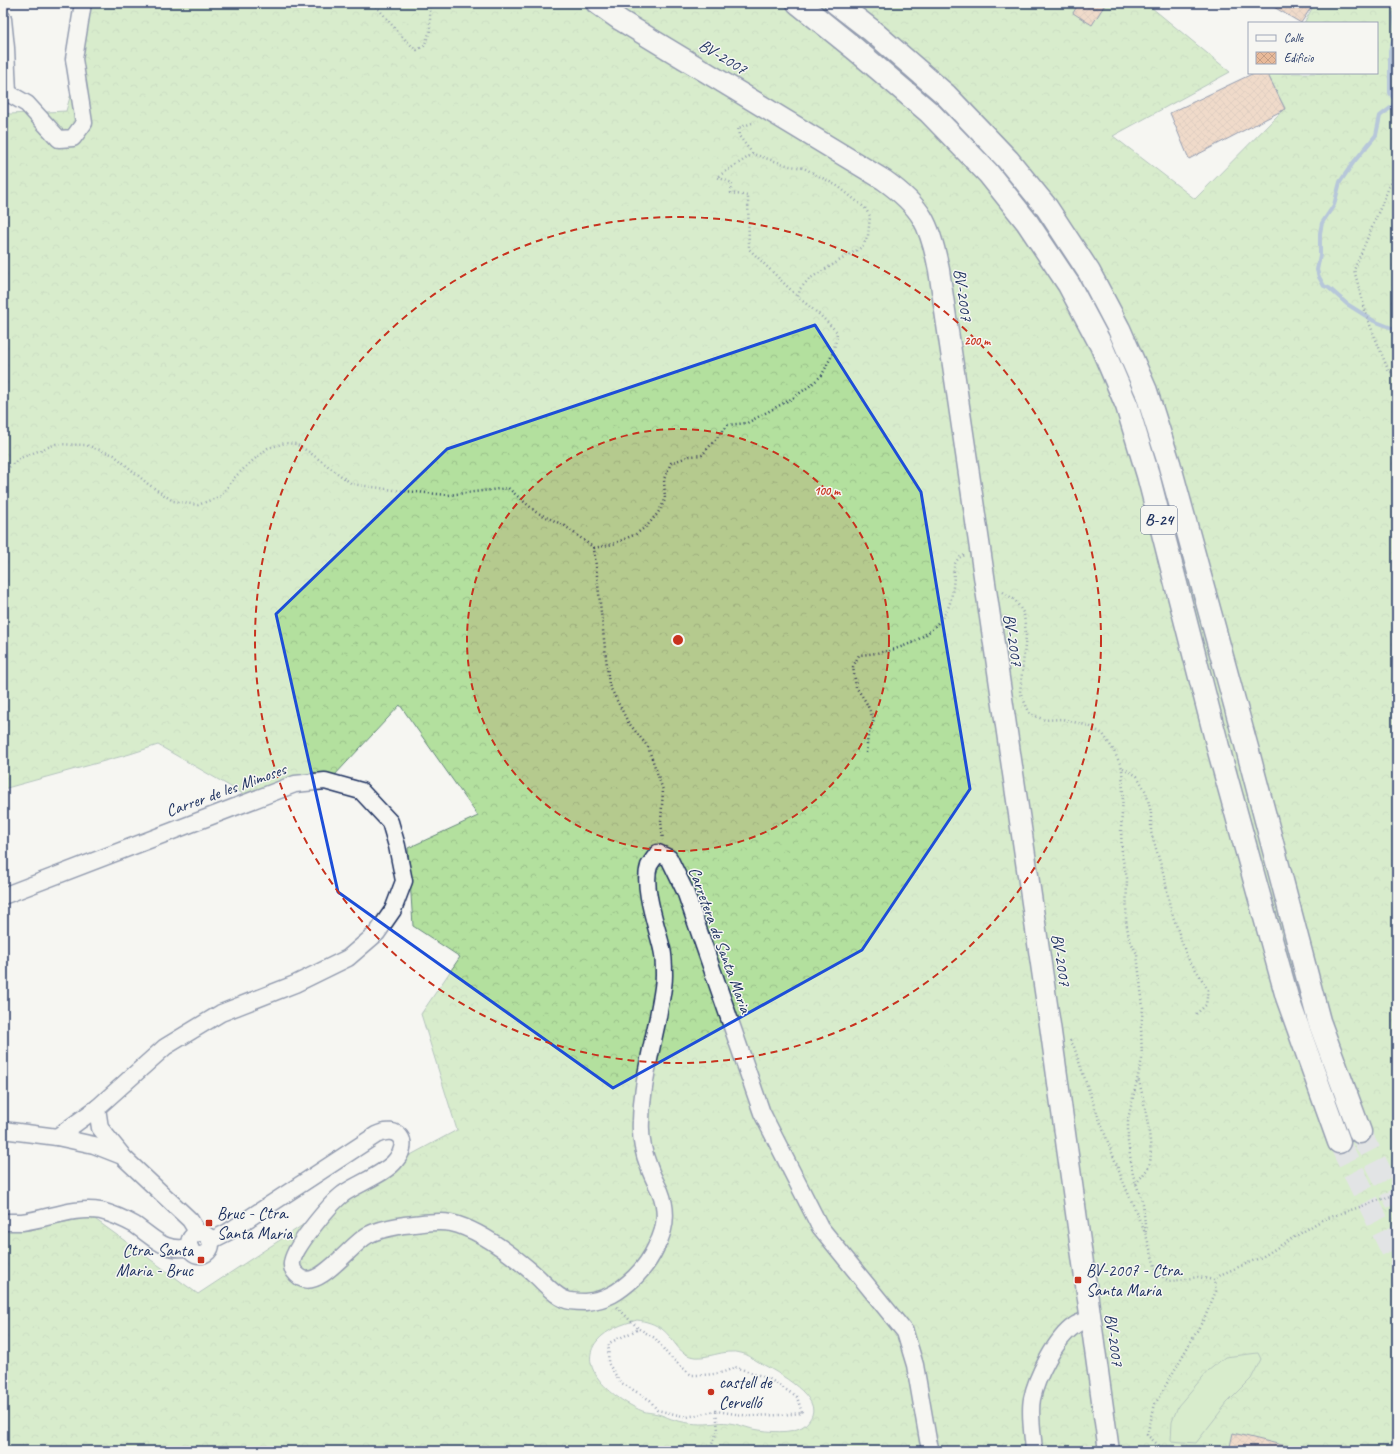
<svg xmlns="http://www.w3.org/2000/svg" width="1400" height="1454" font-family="Caveat,sans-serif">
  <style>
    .forest { fill: url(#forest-crowns); stroke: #67887e; fill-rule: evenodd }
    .garden { fill: #b3e09e; stroke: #67887e }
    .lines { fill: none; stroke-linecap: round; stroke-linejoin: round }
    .stream { stroke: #6a8ebc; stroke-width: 4 }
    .building { fill: url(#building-cross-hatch); stroke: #1b2f5e }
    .motorway-tunnel { stroke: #caced4; stroke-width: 22; stroke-dasharray: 22 11; stroke-linecap: butt }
    .minor-casing { stroke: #1b2f5e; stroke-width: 19 }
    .tertiary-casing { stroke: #1b2f5e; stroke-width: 23 }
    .motorway-casing { stroke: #1b2f5e; stroke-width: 25 }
    .path { stroke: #1b2f5e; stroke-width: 2.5; stroke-dasharray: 1 3; stroke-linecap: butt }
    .minor { stroke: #f6f6f2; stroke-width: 16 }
    .tertiary { stroke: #f6f6f2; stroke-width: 20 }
    .motorway { stroke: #f6f6f2; stroke-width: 22 }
    .marked { fill: none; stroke: #1d4ed8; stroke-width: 3; stroke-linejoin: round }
    .ring { fill: none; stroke: #c8321e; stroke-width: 2; stroke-dasharray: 7 5 }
    .poi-dot { fill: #c8321e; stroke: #f6f6f2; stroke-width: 1.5 }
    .labels { text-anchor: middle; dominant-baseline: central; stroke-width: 3; stroke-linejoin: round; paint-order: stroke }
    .shield { fill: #f6f6f2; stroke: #5d6b8a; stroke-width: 1 }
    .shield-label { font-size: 16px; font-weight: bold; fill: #1b2f5e }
    .street-label { font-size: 17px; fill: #1b2f5e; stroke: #f6f6f2 }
    .poi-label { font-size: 17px; fill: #1b2f5e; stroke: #f6f6f2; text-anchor: start }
    .centre { fill: #c8321e; stroke: #f6f6f2; stroke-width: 2 }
    .ring-label { font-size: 12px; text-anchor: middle; font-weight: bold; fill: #c8321e; stroke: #f6f6f2; stroke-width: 3; stroke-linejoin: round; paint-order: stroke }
  </style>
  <defs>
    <pattern id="forest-crowns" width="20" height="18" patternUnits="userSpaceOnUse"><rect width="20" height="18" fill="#b3e09e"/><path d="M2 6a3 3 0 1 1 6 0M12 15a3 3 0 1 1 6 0" fill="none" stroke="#99c08a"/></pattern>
    <pattern id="building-cross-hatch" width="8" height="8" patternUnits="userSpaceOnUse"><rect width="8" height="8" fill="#e8b999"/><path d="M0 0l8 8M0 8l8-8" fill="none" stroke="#c69f86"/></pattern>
  </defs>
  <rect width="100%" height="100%" fill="#f6f6f2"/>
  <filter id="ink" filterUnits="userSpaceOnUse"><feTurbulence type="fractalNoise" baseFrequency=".025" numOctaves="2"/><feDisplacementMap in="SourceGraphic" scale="8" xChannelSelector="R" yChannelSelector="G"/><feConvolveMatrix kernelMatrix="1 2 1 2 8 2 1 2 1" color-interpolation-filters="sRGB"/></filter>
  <g filter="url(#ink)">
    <!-- forest -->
    <path class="forest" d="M90,3H1146L1230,72L1113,136L1195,199L1285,108L1267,73H1377V23H1304L1315,3H1397V1451H3V1230L27,1229L92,1217L198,1294L403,1159L457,1130L421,1014L460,957L413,926L408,848L478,816L400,705L333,777L313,772L245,795L158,745L130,754L3,789V112L10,114L66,111L82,55ZM637,1320C646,1321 655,1324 662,1329C673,1337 677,1352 690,1356C706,1361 723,1348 741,1353C747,1354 752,1358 757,1361C771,1369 820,1394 812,1415C809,1422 804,1427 797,1429C785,1434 761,1431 749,1428C739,1425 727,1421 716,1423C702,1425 689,1424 675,1420C670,1419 665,1416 661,1415C656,1413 651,1413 646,1412C641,1411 636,1408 632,1406C611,1395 576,1367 597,1341C607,1329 623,1324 637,1320ZM1251,1379L1227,1403L1171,1441Z"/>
    <!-- garden -->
    <polygon class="garden" points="1258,1353 1261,1359 1251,1379 1227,1403 1196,1443 1171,1441 1172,1422 1178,1406 1208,1371 1225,1357"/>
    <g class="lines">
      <!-- stream -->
      <polyline class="stream" points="1397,6 1395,17 1396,31 1390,51 1390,93 1395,100 1393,106 1380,116 1376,135 1353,163 1340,182 1334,205 1322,223 1320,233 1320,255 1317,270 1319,277 1324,286 1329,288 1347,304 1374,321 1397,330"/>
    </g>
    <!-- building -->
    <g class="building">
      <polygon points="1079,3 1106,3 1092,25 1073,13"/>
      <polygon points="1267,3 1308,3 1312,6 1301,23"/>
      <polygon points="1254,73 1267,73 1285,109 1189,159 1170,113"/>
      <polygon points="1233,1433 1294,1448 1294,1451 1229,1451"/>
    </g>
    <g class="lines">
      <!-- motorway-tunnel -->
      <g class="motorway-tunnel">
        <polyline points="1360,1132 1397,1203"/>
        <polyline points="1339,1142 1397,1261"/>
      </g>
      <!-- minor casing -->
      <g class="minor-casing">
        <g id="minor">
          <polyline points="3,19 6,48 8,93"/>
          <polyline points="8,93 27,104 59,139 73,138 84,123 74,59 83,3"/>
          <polyline points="3,896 295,784 325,781 361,791 390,822 397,846 404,881 393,910 377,933 348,958 295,984 221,1013 165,1047 97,1108 57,1137"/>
          <polyline points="97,1108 100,1128 122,1155"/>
          <polyline points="3,1130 57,1137 94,1145 122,1156 190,1220 198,1233"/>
          <path d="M3,1222C9,1222 15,1222 22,1222C48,1219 74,1206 101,1211C113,1214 124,1219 135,1225C154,1238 165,1253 190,1247"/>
          <circle cx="200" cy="1244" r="11"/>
          <path d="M210,1241L228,1232L376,1135C398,1124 411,1142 396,1160C387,1173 357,1184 343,1194C331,1203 289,1252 292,1265C292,1271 297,1275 301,1278C320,1289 352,1243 368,1235C379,1229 393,1227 404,1225C420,1224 436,1220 451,1223C478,1229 511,1254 532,1272C543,1281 551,1293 564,1299C570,1302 578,1302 585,1302C607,1300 619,1292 635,1277C644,1268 651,1258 656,1247C666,1229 668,1211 660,1191C656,1183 652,1176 649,1167C643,1152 640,1137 641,1121C642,1085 651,1051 658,1017C660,1003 664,989 664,975C664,967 664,957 662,949C657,927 642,887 649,866C651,862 655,857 658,853L669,858L685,891L762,1113L820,1227L905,1332L915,1365L928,1440L931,1451"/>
          <path d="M1034,1451C1033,1435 1029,1414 1032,1399C1036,1378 1056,1338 1074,1326C1078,1322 1085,1321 1091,1320"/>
        </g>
      </g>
      <!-- tertiary casing -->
      <g class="tertiary-casing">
        <path id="tertiary" d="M596,3L620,20L884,180C922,207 930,224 939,270L1050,1025L1109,1451"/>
      </g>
      <!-- motorway casing -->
      <g class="motorway-casing">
        <g id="motorway">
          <polyline points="798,3 855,49 930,113 988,173 1027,222 1069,285 1101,345 1127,406 1148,475 1219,751 1287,997 1339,1142"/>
          <polyline points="836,3 871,30 946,95 1008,160 1047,208 1089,272 1119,329 1146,391 1169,463 1247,748 1319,1021 1360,1132"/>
        </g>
      </g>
      <!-- path -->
      <g class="path">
        <path d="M373,3C388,19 400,37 417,50L424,46L430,31V3"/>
        <polyline points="753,154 717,177 732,183 731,193 748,196 749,249 798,297"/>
        <polyline points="1397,168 1354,270 1368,320 1389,372 1397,372"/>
        <polyline points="3,472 20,458 56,444 86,445 114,455 148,484 173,501 198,505 221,496 235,477 251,462 268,448 285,443 296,444 309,452 352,484 394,490 448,495 508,488 536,512 565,526 594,548 609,685 628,722 648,747 663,790 661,821 663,840"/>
        <polyline points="594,548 613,544 636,534 647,526 658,513 665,500 664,479 671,463 690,456 702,455 728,425 747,423 793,398 811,385 822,375 832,355 836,341 837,332 821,316 798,297 800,289 809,279 862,247 868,236 870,216 865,208 839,187 804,168 790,166 753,154 739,136 738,128 755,122"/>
        <polyline points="1003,592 1015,600 1024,614 1026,636 1020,692 1030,714 1045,720 1062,719 1089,726 1103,734 1114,751 1122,768 1123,796 1121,829 1122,856 1127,878 1126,921 1129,938 1137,954 1143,1008 1141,1027 1142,1059 1128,1119 1128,1142 1133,1175 1143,1204 1146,1235"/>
        <path d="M866,753L868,736L874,720L866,702L856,687L853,667L859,655C896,652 930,642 948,608C952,600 953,586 954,577C954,573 953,566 956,562C958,558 961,556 966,555"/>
        <polyline points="1123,768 1137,776 1146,792 1151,812 1151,832 1165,879 1170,907 1187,957 1198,973 1208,990 1206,1005 1196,1014"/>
        <polyline points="1070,1040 1074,1047 1092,1100 1122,1179 1146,1235 1157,1273 1169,1281 1179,1280 1198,1277 1214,1280 1222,1274 1262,1257 1322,1220 1397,1194"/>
        <path d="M1136,1184C1140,1178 1146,1172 1149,1166C1155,1152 1143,1094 1138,1078"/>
        <polyline points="617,1307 639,1329"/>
        <path d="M639,1329L655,1338L668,1355L691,1375C707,1375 721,1375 735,1367L768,1378L797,1397L802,1413L780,1415L749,1416L716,1411L687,1417L657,1410L650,1400L620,1382L608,1363L609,1343Z"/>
        <polyline points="709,1451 718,1430 716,1411"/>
        <polyline points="1165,1451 1147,1435 1155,1404 1205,1317 1216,1291 1214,1280"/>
      </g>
      <!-- minor -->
      <use href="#minor" class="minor"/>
      <!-- tertiary -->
      <use href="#tertiary" class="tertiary"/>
      <!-- motorway -->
      <use href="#motorway" class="motorway"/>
    </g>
  </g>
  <!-- marked area -->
  <path d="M0 0H1400V1454H0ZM815,325L921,492L970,789L862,950L613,1088L338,892L276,614L447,449Z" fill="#f6f6f2" fill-opacity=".55" fill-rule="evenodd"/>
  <path class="marked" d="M815,325L921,492L970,789L862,950L613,1088L338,892L276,614L447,449Z"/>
  <!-- distance rings -->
  <circle cx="678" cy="640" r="211" fill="#c8321e" fill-opacity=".12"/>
  <g class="ring">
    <circle cx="678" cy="640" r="211"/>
    <circle cx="678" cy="640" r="423"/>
  </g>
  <!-- markers -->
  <g class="poi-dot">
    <rect x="205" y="1219" width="8" height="8" rx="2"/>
    <rect x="197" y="1256" width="8" height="8" rx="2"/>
    <rect x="1074" y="1276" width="8" height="8" rx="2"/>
    <circle cx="711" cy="1392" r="4"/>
  </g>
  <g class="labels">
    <!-- shield labels -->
    <rect class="shield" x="1141" y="506" width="36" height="28" rx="3"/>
    <g class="shield-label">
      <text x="1159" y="520">B-24</text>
    </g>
    <!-- street labels -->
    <g class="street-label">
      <text transform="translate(723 57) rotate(31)">BV-2007</text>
      <text transform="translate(963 295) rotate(82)">BV-2007</text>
      <text transform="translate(1013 640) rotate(81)">BV-2007</text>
      <text transform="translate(226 790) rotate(-20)">Carrer de les Mimoses</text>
      <text transform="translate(720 940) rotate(70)">Carretera de Santa Maria</text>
      <text transform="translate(1061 960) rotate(81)">BV-2007</text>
      <text transform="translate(1114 1340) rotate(82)">BV-2007</text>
    </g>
    <!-- poi labels -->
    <g class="poi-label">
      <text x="217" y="1213">Bruc - Ctra.<tspan x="217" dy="20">Santa Maria</tspan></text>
      <text x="193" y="1250" text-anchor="end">Ctra. Santa<tspan x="193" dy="20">Maria - Bruc</tspan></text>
      <text x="1086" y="1270">BV-2007 - Ctra.<tspan x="1086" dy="20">Santa Maria</tspan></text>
      <text x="719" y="1382">castell de<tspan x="719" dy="20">Cervelló</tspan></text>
    </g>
  </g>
  <circle cx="678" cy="640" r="6" class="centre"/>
  <g class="ring-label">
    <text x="977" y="345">200 m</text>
    <text x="827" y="495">100 m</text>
  </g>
  <!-- margin -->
  <rect width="1400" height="1454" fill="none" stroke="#f6f6f2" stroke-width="16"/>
  <rect x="8" y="8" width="1384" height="1438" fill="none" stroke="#1b2f5e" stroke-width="1.5" filter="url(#ink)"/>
  <!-- legend -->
  <rect x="1248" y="22" width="130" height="52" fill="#f6f6f2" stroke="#9ea6b7"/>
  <rect x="1256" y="35" width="20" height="6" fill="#f6f6f2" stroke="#9ea6b7"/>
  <text x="1284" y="42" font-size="12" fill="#1b2f5e">Calle</text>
  <rect x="1256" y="52" width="20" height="12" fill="url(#building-cross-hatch)" stroke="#9ea6b7"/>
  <text x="1284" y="62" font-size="12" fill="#1b2f5e">Edificio</text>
</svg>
